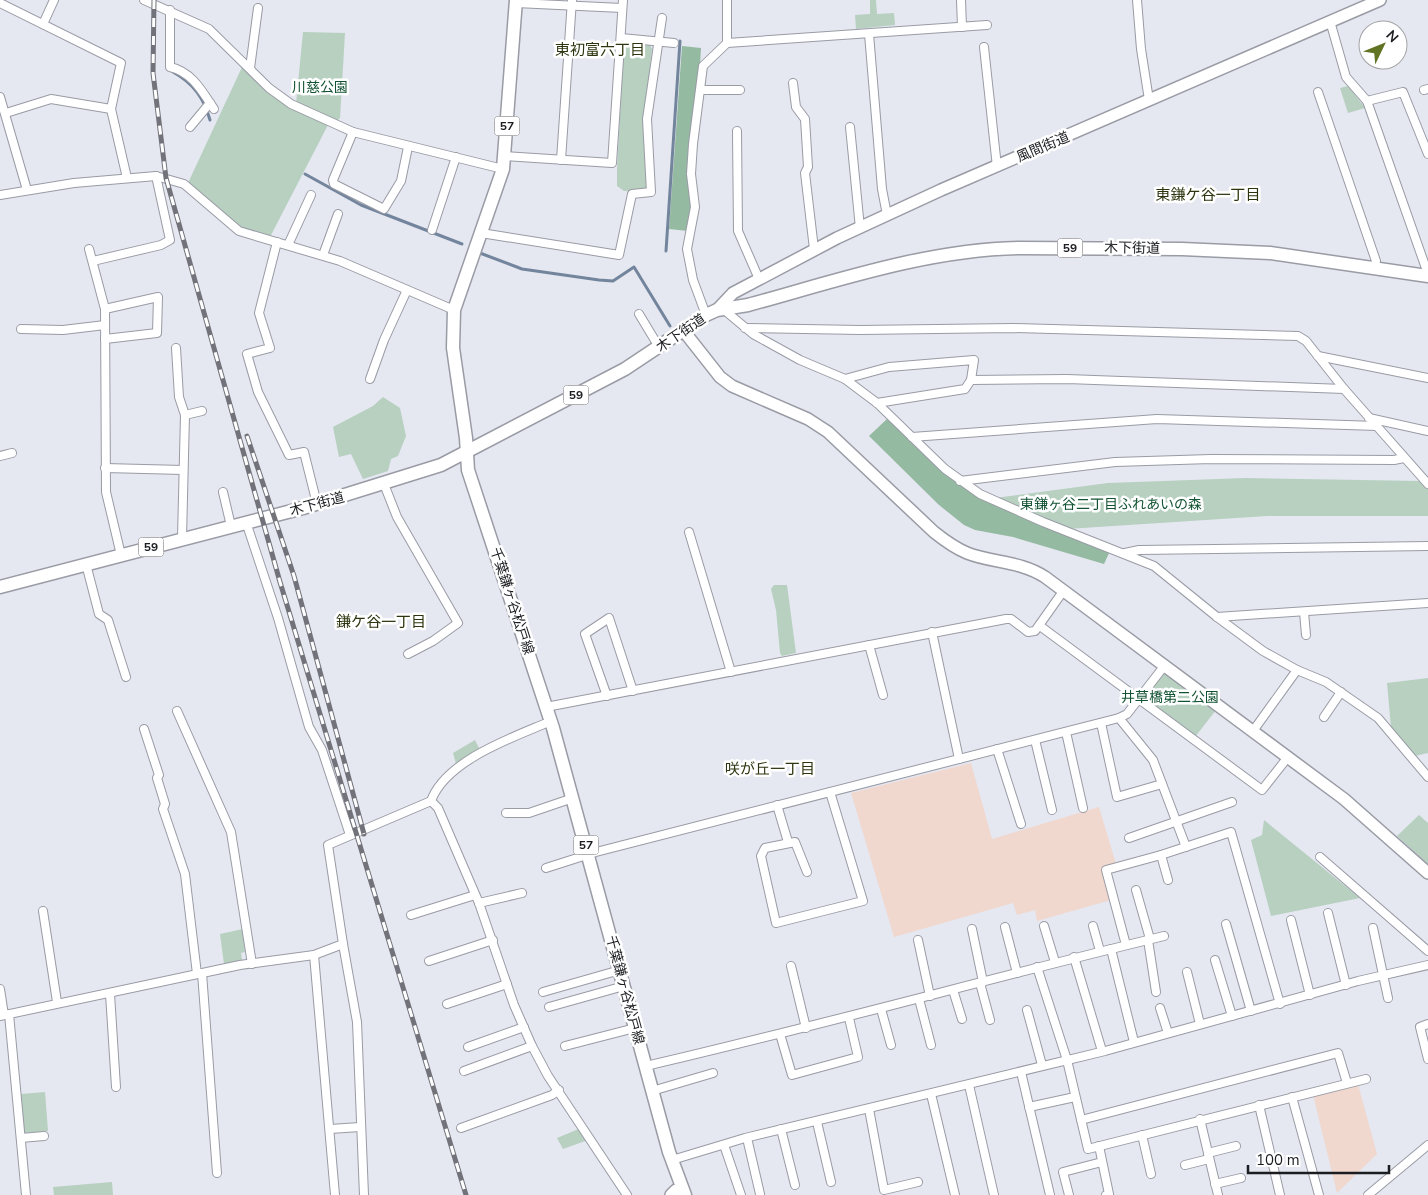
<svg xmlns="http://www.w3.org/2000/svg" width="1428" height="1195" font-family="'Nunito Sans','Noto Sans JP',sans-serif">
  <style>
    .education { fill: #f0d8cf }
    .green { fill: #b7d0c0 }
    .forest { fill: #95baa2 }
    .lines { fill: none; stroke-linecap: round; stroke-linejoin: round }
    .stream { stroke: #73859c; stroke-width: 3 }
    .street-casing { stroke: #999ba5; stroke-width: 10 }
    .secondary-casing { stroke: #999ba5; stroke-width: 14 }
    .primary-casing { stroke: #999ba5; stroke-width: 15 }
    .street { stroke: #fff; stroke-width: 8 }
    .secondary { stroke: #fff; stroke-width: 11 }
    .primary { stroke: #fff; stroke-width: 12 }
    .rail-casing { stroke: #72737a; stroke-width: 5 }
    .rail { stroke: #fff; stroke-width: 3; stroke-dasharray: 9; stroke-linecap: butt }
    .labels { text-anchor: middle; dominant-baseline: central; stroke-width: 5; stroke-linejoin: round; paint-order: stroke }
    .shield { fill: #fff; stroke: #606164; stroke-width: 1 }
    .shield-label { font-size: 12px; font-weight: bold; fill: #1c1d21 }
    .park-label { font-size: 14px; fill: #135333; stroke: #fff }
    .street-label { font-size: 14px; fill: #1c1d21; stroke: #fff }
    .neighbourhood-label { font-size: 15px; fill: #2c350f; stroke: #fff }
  </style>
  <rect width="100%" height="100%" fill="#e5e7f1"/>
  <!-- education -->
  <g class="education">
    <polygon points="971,763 992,839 1099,807 1116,864 1103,869 1111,900 1037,921 1035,910 1017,915 1013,903 894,937 851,793"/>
    <polygon points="1358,1084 1377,1154 1337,1193 1313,1095"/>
  </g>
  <!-- green -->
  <g class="green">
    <polygon points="870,0 876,0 877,14 894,13 895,25 856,29 855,15 870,14"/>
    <polygon points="303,32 345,33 340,118 337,121 296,104"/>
    <polygon points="628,44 650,45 652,49 644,119 649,187 646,190 624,191 617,186 617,168 624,46"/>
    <polygon points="243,65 261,84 329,123 270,237 242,228 188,183"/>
    <polygon points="1348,86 1363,105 1365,108 1348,113 1340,88"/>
    <polygon points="383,397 400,408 406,436 398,456 391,459 388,471 363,479 351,454 339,457 333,427 373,406"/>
    <polygon points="1246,478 1421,481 1428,489 1428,516 1267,516 1067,529 995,498 1108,483"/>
    <polygon points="774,585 787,585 796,653 782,656 780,653 776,610 771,589"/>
    <polygon points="1167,672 1216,710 1195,737 1145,700 1145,697 1162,673"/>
    <polygon points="1428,678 1428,753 1415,756 1391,727 1387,683"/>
    <polygon points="475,740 480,750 456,764 453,753"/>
    <polygon points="1419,815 1428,823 1428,864 1397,836"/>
    <polygon points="1264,820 1360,898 1271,916 1251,840 1262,835"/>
    <polygon points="243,929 245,952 241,953 242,960 224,964 220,934"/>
    <polygon points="45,1092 48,1131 24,1133 21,1094"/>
    <polygon points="581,1128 588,1140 563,1149 557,1138"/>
    <polygon points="112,1182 113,1195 54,1195 53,1187"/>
  </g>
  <!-- forest -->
  <g class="forest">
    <polygon points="682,46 701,48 692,203 688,231 669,229"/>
    <polygon points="888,418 963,486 1110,551 1104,564 1013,537 975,530 964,525 939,505 869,436"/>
  </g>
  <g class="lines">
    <!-- stream -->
    <g class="stream">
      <path d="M173,72C193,83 204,98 210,120"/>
      <polyline points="305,174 361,205 462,244"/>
      <polyline points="666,251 680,41"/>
      <polyline points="480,253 522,269 599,280 613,281 634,267 670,326"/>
    </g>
    <!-- street casing -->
    <g class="street-casing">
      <g id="street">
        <polyline points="144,0 209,29 269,88 291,104 353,132 503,169"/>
        <polyline points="727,0 727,43 987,25"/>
        <polyline points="961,0 962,27"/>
        <polyline points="1137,0 1141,49 1149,100"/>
        <polyline points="0,3 121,63 111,109 127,178"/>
        <polyline points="516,3 622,8"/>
        <path d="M170,10V67C192,72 202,91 214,109"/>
        <polyline points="1330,21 1346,77 1367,101 1428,274"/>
        <polyline points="43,24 54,0"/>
        <polyline points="869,34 882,189 887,215"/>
        <polyline points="621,38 674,43"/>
        <polyline points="984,47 997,167"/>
        <polyline points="250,68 258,8"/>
        <polyline points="793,83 796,107 805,119 808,167 805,173 814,249"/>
        <polyline points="701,90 740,90"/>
        <polyline points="1424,90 1428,89"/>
        <polyline points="1318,92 1376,261 1374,268"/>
        <polyline points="0,97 27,190"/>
        <polyline points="1367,101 1403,92 1428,154"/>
        <polyline points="6,113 51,99 111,109"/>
        <polyline points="190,127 210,103"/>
        <polyline points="850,127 860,228"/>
        <polyline points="737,131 738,231 759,279"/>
        <polyline points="353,132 333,180 334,184 384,209 401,181 408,147"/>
        <polyline points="504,156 612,163 623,0"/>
        <polyline points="561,160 572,0"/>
        <polyline points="0,195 74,183 156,176 184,184 239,231 340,261 454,310"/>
        <polyline points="432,230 456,157"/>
        <polyline points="481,233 619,255 632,194 651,192 647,119 662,18"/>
        <polyline points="277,242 259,313 270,348 247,354 258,392 289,455 304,452 317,504"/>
        <polyline points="288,245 311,195"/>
        <polyline points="89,249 105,309 106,492 121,555"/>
        <polyline points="323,255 338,214"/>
        <polyline points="93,261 161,245 170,240 156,176"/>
        <polyline points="105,309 158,297 157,333 105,339"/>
        <polyline points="723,309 753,334 800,360 845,379 877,403 945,469 980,494 1043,522 1154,566 1217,617 1263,651 1297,670 1326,682 1378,718 1428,777"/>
        <polyline points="639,314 659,347"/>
        <polyline points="706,315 693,280 687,249 695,207 691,174 693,144 703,66 727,43"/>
        <polyline points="745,328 860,330 1013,328 1298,336 1306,341 1344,389 1428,484"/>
        <polyline points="21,329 63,330 105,325"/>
        <polyline points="176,348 179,397 185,415 182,538"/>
        <polyline points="1318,356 1428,378"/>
        <polyline points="370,379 384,340 407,290"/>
        <polyline points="845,379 889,367 974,360 971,380 1067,379 1344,389"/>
        <polyline points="877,403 965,389 971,380"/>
        <polyline points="185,415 202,411"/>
        <polyline points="1369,418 1428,431"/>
        <polyline points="912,437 1157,419 1377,426"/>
        <polyline points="0,456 12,453"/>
        <polyline points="105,468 183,470"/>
        <polyline points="960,481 1115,462 1211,459 1394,460 1404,458"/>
        <polyline points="384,484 397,517 458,623 433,641 408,654"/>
        <polyline points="223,492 231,526"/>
        <polyline points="246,522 278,618 309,727 322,750 350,835"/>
        <polyline points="689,532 731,672"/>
        <polyline points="1125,553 1139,550 1428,546"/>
        <polyline points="86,564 99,614 108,620 126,677"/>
        <polyline points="1304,612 1306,635"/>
        <polyline points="1217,617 1428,603"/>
        <polyline points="1040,626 1262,790 1288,757"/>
        <polyline points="932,632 959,759"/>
        <polyline points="869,645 883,695"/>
        <polyline points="607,696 585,634 609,618 633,691"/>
        <polyline points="546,707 1006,619 1011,619 1028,632 1035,631 1064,590"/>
        <polyline points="177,711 231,832 252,964"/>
        <polyline points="1324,717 1341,692"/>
        <polyline points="1119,718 1153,760 1186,847"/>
        <polyline points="1101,723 1117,797 1162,784"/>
        <polyline points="144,729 159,775 157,778 165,804 163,809 185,874 197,974"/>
        <polyline points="1253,731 1297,670"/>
        <polyline points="1066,732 1083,808"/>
        <polyline points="1035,740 1052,810"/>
        <polyline points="997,749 1021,824"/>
        <polyline points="431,801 438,808 479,903 514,1005 532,1046 548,1076 627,1195"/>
        <polyline points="777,805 788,842"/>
        <polyline points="506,813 529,813 573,798"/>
        <polyline points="1129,838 1232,802"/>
        <polyline points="1320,857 1428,951"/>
        <polyline points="546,868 596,852 1119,718 1127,714 1165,665"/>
        <polyline points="807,872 795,842 765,848 761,856 776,923 863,901 830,792"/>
        <polyline points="1168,880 1161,855 1231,832 1280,1004"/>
        <polyline points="1136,890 1150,939"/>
        <polyline points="479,903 522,893"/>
        <polyline points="43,911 57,1002"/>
        <polyline points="1328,913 1346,985"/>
        <polyline points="411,915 475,895"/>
        <polyline points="1291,920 1310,995"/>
        <polyline points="1226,924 1251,1011"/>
        <polyline points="1044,926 1055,962"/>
        <polyline points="1093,926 1100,951"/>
        <polyline points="1005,927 1017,973"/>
        <polyline points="1373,928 1388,998"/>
        <polyline points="972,929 983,982"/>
        <polyline points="918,940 930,996"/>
        <polyline points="1148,940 1156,992"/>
        <polyline points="343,944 357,1022 364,1195"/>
        <polyline points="1126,945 1106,870 1161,855"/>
        <polyline points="1111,949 1134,1042"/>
        <polyline points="314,955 335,1195"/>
        <polyline points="1074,957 1102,1051"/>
        <polyline points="1215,960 1232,1016"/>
        <polyline points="429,961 493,940"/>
        <polyline points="791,966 806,1028"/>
        <polyline points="1037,967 1067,1060 1088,1149 1366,1079"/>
        <polyline points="1187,972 1200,1024"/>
        <polyline points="202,973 217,1173"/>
        <polyline points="980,983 990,1020"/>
        <polyline points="0,989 4,1015"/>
        <polyline points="953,990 962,1019"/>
        <polyline points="543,992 620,970"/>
        <polyline points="110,994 116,1087"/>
        <polyline points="919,999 931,1045"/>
        <polyline points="447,1004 507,984"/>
        <polyline points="549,1007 624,986"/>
        <polyline points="1160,1008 1168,1033"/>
        <polyline points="881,1009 891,1045"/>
        <polyline points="1027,1010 1042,1065"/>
        <polyline points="9,1014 26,1195"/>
        <path d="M0,1016L240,965L314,955L343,944L328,845L431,801C445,762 508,739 544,724"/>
        <polyline points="1428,1024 1420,1027 1428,1059"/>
        <polyline points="780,1034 792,1075 858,1057 849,1018"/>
        <polyline points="565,1046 635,1028"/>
        <polyline points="468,1047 524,1027"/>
        <path d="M646,1066C819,1026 991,978 1164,936"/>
        <polyline points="464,1071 532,1046"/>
        <polyline points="1021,1072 1050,1195"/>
        <polyline points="969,1085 994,1195"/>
        <polyline points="652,1091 713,1073"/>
        <polyline points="931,1094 955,1195"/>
        <polyline points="1292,1097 1319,1195"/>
        <polyline points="1259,1105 1280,1195"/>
        <polyline points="1029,1107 1075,1097"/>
        <polyline points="869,1109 884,1190 918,1182"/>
        <polyline points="1200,1119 1218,1195"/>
        <polyline points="1081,1120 1338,1053 1347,1083"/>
        <polyline points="817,1122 831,1182"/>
        <polyline points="461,1128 552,1095 559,1090"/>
        <polyline points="330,1129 360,1127"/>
        <polyline points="781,1129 795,1185"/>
        <polyline points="1142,1135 1151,1174"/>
        <polyline points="21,1138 44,1136"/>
        <polyline points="747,1138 760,1194"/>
        <polyline points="724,1145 741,1195"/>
        <polyline points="1099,1146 1109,1194 1106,1195"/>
        <polyline points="1208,1153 1236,1146"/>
        <polyline points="672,1160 745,1138 1105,1051 1358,981 1428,965"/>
        <polyline points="1185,1165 1209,1159"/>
        <polyline points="1215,1184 1241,1178"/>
        <polyline points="1069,1195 1063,1172 1102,1162"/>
        <polyline points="1368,1195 1428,1145"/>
      </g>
    </g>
    <!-- secondary casing -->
    <g class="secondary-casing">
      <g id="secondary">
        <polyline points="717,310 733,293 837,238 941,190 1380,0"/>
        <path d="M683,330L720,377L732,386L808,419L828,432L934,532C944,540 955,548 967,553C992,563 1021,561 1045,577L1344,799L1428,873"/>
        <polyline points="671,1195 676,1190"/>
      </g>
    </g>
    <!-- primary casing -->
    <g class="primary-casing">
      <g id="primary">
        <polyline points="516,0 503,169 454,310 453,348 466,438 468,470 553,728 669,1152 685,1195"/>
        <path d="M0,587L303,508L441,465L625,369L706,315L717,310L748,305C836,281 926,250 1018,248L1182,249L1270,253L1428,276"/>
      </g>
    </g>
    <!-- street -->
    <use href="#street" class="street"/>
    <!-- secondary -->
    <use href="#secondary" class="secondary"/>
    <!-- primary -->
    <use href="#primary" class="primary"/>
    <!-- rail casing -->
    <g class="rail-casing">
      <g id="rail">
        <polyline points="154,0 153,73 166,178 280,582 466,1195"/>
        <polyline points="247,436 294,576 364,834"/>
      </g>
    </g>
    <!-- rail -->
    <use href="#rail" class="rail"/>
  </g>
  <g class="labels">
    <!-- shield labels -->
    <g class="shield">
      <rect x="494.5" y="116.5" width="25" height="19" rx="4"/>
      <rect x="1057.5" y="238.5" width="25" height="19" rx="4"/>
      <rect x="563.5" y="385.5" width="25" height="19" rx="4"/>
      <rect x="138.5" y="537.5" width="25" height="19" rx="4"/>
      <rect x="573.5" y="835.5" width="25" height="19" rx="4"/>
    </g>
    <g class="shield-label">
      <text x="507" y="126">57</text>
      <text x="1070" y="248">59</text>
      <text x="576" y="395">59</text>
      <text x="151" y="547">59</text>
      <text x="586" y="845">57</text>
    </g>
    <!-- park labels -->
    <g class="park-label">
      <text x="320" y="87">川慈公園</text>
      <text x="1111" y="504">東鎌ヶ谷二丁目ふれあいの森</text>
      <text x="1170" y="697">井草橋第二公園</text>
    </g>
    <!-- street labels -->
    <g class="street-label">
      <text transform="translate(1043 147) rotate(-23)">風間街道</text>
      <text transform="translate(1132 248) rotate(1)">木下街道</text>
      <text transform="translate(681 333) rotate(-34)">木下街道</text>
      <text transform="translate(317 504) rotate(-15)">木下街道</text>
      <text transform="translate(512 601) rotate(72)">千葉鎌ヶ谷松戸線</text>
      <text transform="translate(625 990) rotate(75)">千葉鎌ヶ谷松戸線</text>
    </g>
    <!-- neighbourhood labels -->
    <g class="neighbourhood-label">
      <text x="600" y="50">東初富六丁目</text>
      <text x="1208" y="195">東鎌ケ谷一丁目</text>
      <text x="381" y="622">鎌ケ谷一丁目</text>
      <text x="770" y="769">咲が丘一丁目</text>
    </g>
  </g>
  <!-- north arrow -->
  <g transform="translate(1383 45) rotate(47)"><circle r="24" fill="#ffffff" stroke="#a4a5a6"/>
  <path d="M0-4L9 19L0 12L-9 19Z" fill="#607424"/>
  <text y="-8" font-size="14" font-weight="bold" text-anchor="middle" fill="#1c1d21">N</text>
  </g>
  <!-- scale -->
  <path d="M1248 1165v8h141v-8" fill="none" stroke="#1c1d21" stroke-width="2.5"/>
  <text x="1256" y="1165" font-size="15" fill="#1c1d21" stroke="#ffffff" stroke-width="4" paint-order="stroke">100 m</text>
</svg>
